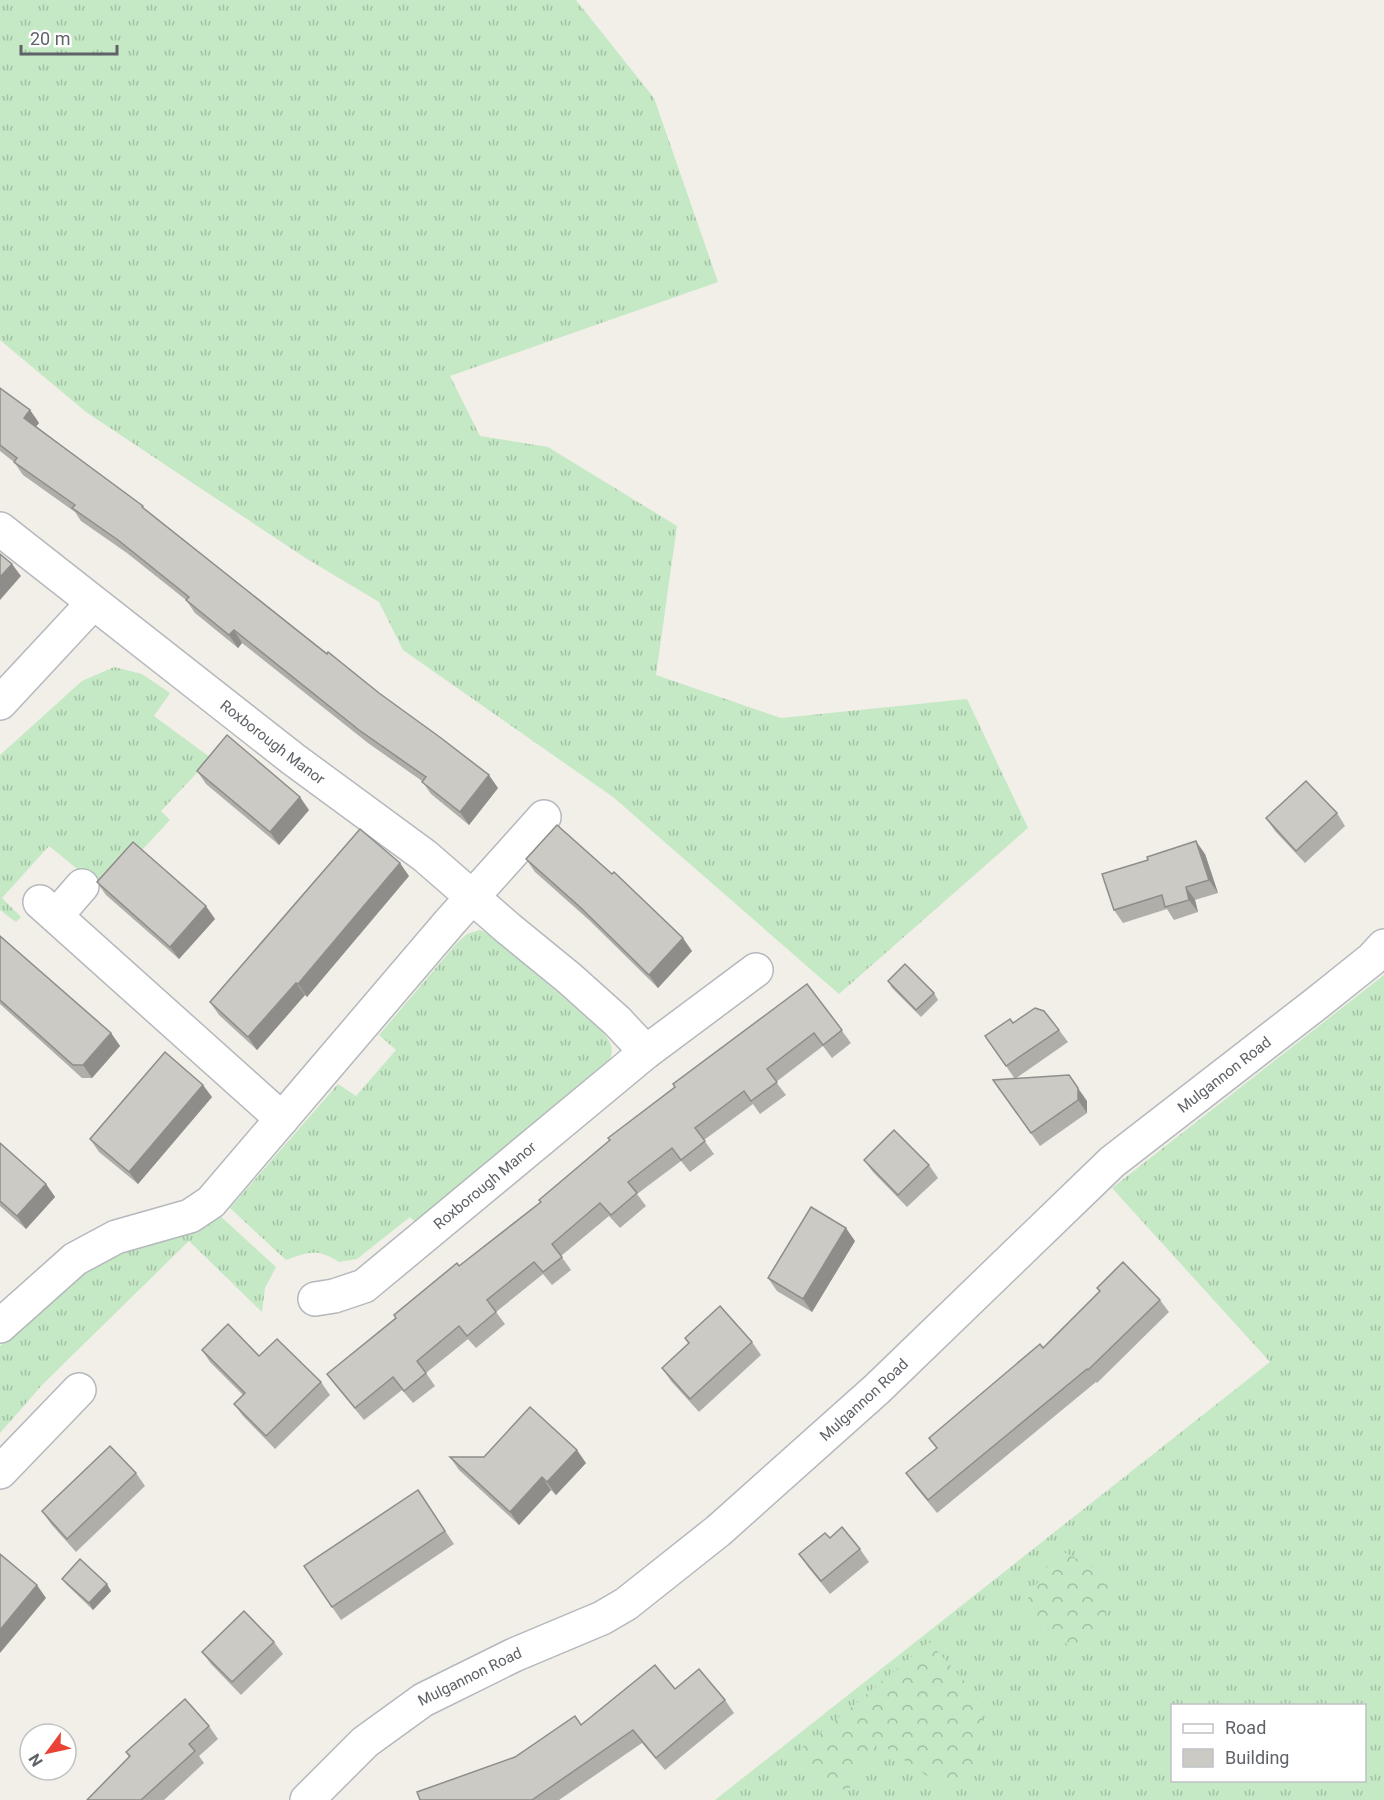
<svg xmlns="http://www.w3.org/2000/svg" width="1384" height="1800" font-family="Roboto,sans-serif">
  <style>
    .grass { fill: url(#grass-tufts); fill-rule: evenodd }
    .forest { fill: url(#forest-crowns) }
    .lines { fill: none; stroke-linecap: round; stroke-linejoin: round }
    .minor-casing { stroke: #b5b8bc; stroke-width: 36 }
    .minor { stroke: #fff; stroke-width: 33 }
    .wall { fill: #afaea9 }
    .shaded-wall { fill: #8f8d8a }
    .building { fill: #cccac5; stroke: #8f8d8a; stroke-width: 1.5 }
    .labels { text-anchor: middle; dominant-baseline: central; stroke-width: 6; stroke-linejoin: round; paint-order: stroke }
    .street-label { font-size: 15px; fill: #5f6368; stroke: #fff }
  </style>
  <defs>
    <pattern id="grass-tufts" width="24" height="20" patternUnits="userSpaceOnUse" patternTransform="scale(1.5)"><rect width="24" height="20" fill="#c5e8c5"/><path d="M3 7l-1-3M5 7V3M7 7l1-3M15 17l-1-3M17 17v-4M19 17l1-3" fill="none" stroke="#a3c0a4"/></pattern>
    <pattern id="forest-crowns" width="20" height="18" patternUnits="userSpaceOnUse" patternTransform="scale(1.5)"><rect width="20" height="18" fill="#c5e8c5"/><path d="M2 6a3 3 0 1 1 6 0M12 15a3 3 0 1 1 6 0" fill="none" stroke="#a3c0a4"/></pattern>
  </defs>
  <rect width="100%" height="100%" fill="#f1efe8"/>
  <!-- grass -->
  <g class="grass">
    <polygon points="0,0 576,0 654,98 718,282 450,376 480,436 548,447 677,526 656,675 781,718 967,699 1028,828 839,994 613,797 403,650 379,602 304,557 86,412 0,340"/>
    <polygon points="114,667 142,674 170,693 154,716 211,758 161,811 170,820 142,850 134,845 102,889 49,846 2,898 21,917 16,922 0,910 0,755 82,681"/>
    <path d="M480,930L492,936L600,1029C615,1047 616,1051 602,1071L417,1224L410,1217L357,1259L339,1262C318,1248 308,1252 286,1260L230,1208L338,1084L356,1096L396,1050L379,1035L457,943L467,934Z"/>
    <path d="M1384,975V1800H715L1270,1362L1112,1188ZM1172,1706H1364V1780H1172Z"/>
    <polygon points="219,1215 276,1267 265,1288 262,1312 189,1241 43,1384 0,1433 0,1346 81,1275 101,1263 129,1249"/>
  </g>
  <!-- forest -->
  <g class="forest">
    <polygon points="1058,1549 1114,1578 1103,1623 1072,1648 1021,1610"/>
    <polygon points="929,1642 984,1703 977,1764 943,1787 878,1742 847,1792 794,1755"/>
  </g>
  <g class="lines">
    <!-- minor casing -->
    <g class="minor-casing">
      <g id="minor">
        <path id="s1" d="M0,529L293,759L425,856L509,929L569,978L617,1021L646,1052"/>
        <polyline points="0,703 93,603"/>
        <polyline points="40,902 282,1119"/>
        <polyline points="56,916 82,886"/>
        <path id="s2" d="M315,1299L334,1296L364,1286L646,1052L756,970"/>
        <polyline points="0,1326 75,1259 116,1237 190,1216 211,1202 449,923 544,817"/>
        <polyline points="0,1472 79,1390"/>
        <path id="s3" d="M307,1800L365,1742L423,1700L514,1655L602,1618L626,1604L718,1531L877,1389L1112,1162L1317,1003L1372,959L1384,946"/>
      </g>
    </g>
    <!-- minor -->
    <use href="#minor" class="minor"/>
  </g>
  <!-- wall -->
  <g class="wall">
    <polygon points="0,388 30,410 39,423 36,426 147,511 498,788 469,825 431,794 422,781 368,743 242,643 238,648 195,613 186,600 127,553 81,521 75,512 23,475 14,462 0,451"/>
    <polygon points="197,771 309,810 279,845 206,784"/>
    <polygon points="1337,813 1345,826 1305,863 1275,831 1266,818"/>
    <polygon points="1205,854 1218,893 1195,900 1198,912 1174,920 1167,909 1123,923 1114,910"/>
    <polygon points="526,859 692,951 658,988 589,920 535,872"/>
    <polygon points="409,876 307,997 305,995 257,1050 219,1015 210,1002"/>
    <polygon points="97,882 215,919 179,959 106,895"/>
    <polygon points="0,936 111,1033 120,1046 92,1078 82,1078 0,1004"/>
    <polygon points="888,981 934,993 938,1000 921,1017 892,988"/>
    <polygon points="807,984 851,1043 832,1058 823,1046 776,1082 786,1095 760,1114 753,1104 704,1140 714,1154 690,1172 681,1161 637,1194 646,1206 620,1228 609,1216 561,1256 571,1270 552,1285 543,1274 496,1312 505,1324 476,1348 468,1339 426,1373 435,1386 413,1403 402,1390 364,1420 336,1386 327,1374 459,1266 540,1202"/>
    <polygon points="1014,1023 1059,1030 1068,1042 1015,1079 1087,1101 1087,1113 1040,1146 993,1080 1015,1079 985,1036"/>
    <polygon points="212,1097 138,1184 99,1152 90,1139"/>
    <polygon points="0,1143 46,1184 55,1197 26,1229 0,1206"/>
    <polygon points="864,1160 929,1165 938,1178 907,1207 873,1172"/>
    <polygon points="855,1241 812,1312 777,1291 768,1278"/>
    <polygon points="1097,1288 1160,1300 1169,1312 1097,1383 1096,1382 937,1513 915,1486 906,1473 937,1448 929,1438 1043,1348 1100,1292"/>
    <polygon points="685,1338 752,1342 761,1355 699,1412 671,1381 662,1368 689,1344"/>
    <polygon points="202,1350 259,1356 321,1382 330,1395 275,1449 243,1416 234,1404 243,1395 210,1362"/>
    <polygon points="450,1457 586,1463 556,1495 551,1490 519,1525 459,1470"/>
    <polygon points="136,1473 145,1486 76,1552 51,1524 42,1511"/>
    <polygon points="418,1490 454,1544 341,1620 304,1566"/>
    <polygon points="860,1549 869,1562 830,1594 808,1567 799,1554"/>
    <polygon points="62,1579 111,1591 93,1610 67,1585"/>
    <polygon points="274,1642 283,1654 241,1695 211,1664 202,1652"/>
    <polygon points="675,1689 725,1700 734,1713 665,1770 642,1743 559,1800 420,1800 515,1757 581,1725"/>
    <polygon points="209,1726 218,1739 199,1756 204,1763 164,1800 87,1800 129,1757 126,1752"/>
  </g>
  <!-- shaded-wall -->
  <g class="shaded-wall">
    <polygon points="30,410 39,423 33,430 24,418"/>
    <polygon points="12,564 21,576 0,600 0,577"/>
    <polygon points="234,630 242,643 238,648 229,635"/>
    <polygon points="489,775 498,788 469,825 460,812"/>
    <polygon points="300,797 309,810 279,845 270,832"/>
    <polygon points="1196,841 1205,854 1218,893 1209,880"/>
    <polygon points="400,863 409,876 307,997 298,984"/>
    <polygon points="1186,887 1195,900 1198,912 1189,900"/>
    <polygon points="206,906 215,919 179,959 170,947"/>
    <polygon points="683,938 692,951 658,988 649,975"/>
    <polygon points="296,983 305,995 257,1050 248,1037"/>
    <polygon points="111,1033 120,1046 92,1078 83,1065"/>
    <polygon points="203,1085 212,1097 138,1184 129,1172"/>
    <polygon points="1078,1088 1087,1101 1087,1113 1078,1100"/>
    <polygon points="46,1184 55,1197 26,1229 17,1216"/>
    <polygon points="846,1228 855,1241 812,1312 803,1299"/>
    <polygon points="577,1450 586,1463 556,1495 547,1482"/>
    <polygon points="542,1477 551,1490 519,1525 510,1512"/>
    <polygon points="107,1584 111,1591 93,1610 89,1603"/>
    <polygon points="37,1585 46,1598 0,1653 0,1630"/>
  </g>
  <!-- building -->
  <g class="building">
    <polygon points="0,388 30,410 24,418 143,506 142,507 327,654 328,652 379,693 441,738 489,775 460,812 422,782 426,777 359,730 234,630 229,635 186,600 189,597 118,540 72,508 75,505 14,462 17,458 0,445"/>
    <polygon points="0,554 12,564 0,577"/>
    <polygon points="227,735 300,797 270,832 197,771"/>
    <polygon points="1306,781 1337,813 1296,851 1266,818"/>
    <polygon points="557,825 612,874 614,872 683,938 649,975 580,907 526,859"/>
    <polygon points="360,829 400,863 298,984 296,983 248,1037 210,1002"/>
    <polygon points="1196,841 1209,880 1186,887 1189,900 1165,907 1162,895 1114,910 1102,874 1148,860 1147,857"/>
    <polygon points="133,842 206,906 170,947 97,882"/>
    <polygon points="0,936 111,1033 83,1065 73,1065 0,1000"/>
    <polygon points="905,964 934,993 916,1010 888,981"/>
    <polygon points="807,984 842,1030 823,1045 814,1033 767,1069 777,1082 751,1101 744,1091 695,1128 705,1141 681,1160 672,1148 628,1182 637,1193 611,1215 600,1203 552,1244 562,1257 543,1272 534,1262 487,1300 496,1312 467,1336 459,1326 417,1361 426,1373 404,1391 393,1377 355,1408 327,1374 396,1318 394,1315 457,1263 459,1266 541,1202 539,1200 610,1140 608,1138 675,1087 673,1084"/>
    <polygon points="1035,1008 1044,1011 1059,1030 1006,1066 985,1036 1010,1019 1013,1023"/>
    <polygon points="165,1052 203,1085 129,1172 90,1139"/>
    <polygon points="1069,1075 1078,1088 1078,1100 1031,1133 993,1080"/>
    <polygon points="894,1130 929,1165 898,1195 864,1160"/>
    <polygon points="0,1143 46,1184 17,1216 0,1201"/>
    <polygon points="811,1207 846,1228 803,1299 768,1278"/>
    <polygon points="1123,1262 1160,1300 1088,1370 1087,1369 928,1500 906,1473 937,1448 929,1438 1040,1344 1043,1348 1100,1291 1097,1288"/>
    <polygon points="720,1306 752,1342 690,1399 662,1368 689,1343 685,1338"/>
    <polygon points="228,1324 259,1356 277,1339 321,1382 266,1436 234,1404 245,1393 202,1350"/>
    <polygon points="530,1407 577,1450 547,1482 542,1477 510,1512 450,1457 484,1457"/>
    <polygon points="110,1446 136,1473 67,1539 42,1511"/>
    <polygon points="418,1490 445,1531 332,1607 304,1566"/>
    <polygon points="842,1527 860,1549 821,1581 799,1554 825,1533 830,1538"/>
    <polygon points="0,1554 37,1585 0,1630"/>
    <polygon points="80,1559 107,1584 89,1603 62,1579"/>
    <polygon points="244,1611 274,1642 232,1682 202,1652"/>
    <polygon points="655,1665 675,1689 699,1669 725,1700 656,1758 633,1730 532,1800 420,1800 417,1792 515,1757 575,1716 581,1725"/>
    <polygon points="185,1699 209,1726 189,1744 195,1751 141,1800 87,1800 130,1756 126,1752"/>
  </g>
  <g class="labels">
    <!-- street labels -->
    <g class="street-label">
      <text stroke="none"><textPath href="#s1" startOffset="346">Roxborough Manor</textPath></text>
      <text stroke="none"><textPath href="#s3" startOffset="1178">Mulgannon Road</textPath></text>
      <text stroke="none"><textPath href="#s2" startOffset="208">Roxborough Manor</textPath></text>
      <text stroke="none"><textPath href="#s3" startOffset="692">Mulgannon Road</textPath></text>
      <text stroke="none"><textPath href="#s3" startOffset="206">Mulgannon Road</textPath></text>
    </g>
  </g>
  <!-- legend -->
  <rect x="1171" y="1704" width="195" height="78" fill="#ffffff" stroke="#bfc1c3" stroke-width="1.5"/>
  <rect x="1183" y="1724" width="30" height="9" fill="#ffffff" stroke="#bfc1c3" stroke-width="1.5"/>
  <text x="1225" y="1734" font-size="18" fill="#5f6368">Road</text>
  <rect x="1183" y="1749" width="30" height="18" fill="#cccac5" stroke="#bfc1c3" stroke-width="1.5"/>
  <text x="1225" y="1764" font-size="18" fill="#5f6368">Building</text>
  <!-- north arrow -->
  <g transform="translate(48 1752) rotate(237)"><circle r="28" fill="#ffffff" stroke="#bfc1c3" stroke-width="1.5"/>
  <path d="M0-4.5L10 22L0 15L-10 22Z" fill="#ea4335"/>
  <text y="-9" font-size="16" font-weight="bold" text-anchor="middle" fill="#5f6368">N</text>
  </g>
  <!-- scale -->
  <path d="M21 45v9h96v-9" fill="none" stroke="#5f6368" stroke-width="3"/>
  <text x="30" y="45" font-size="18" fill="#5f6368" stroke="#ffffff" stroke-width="4.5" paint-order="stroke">20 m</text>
</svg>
